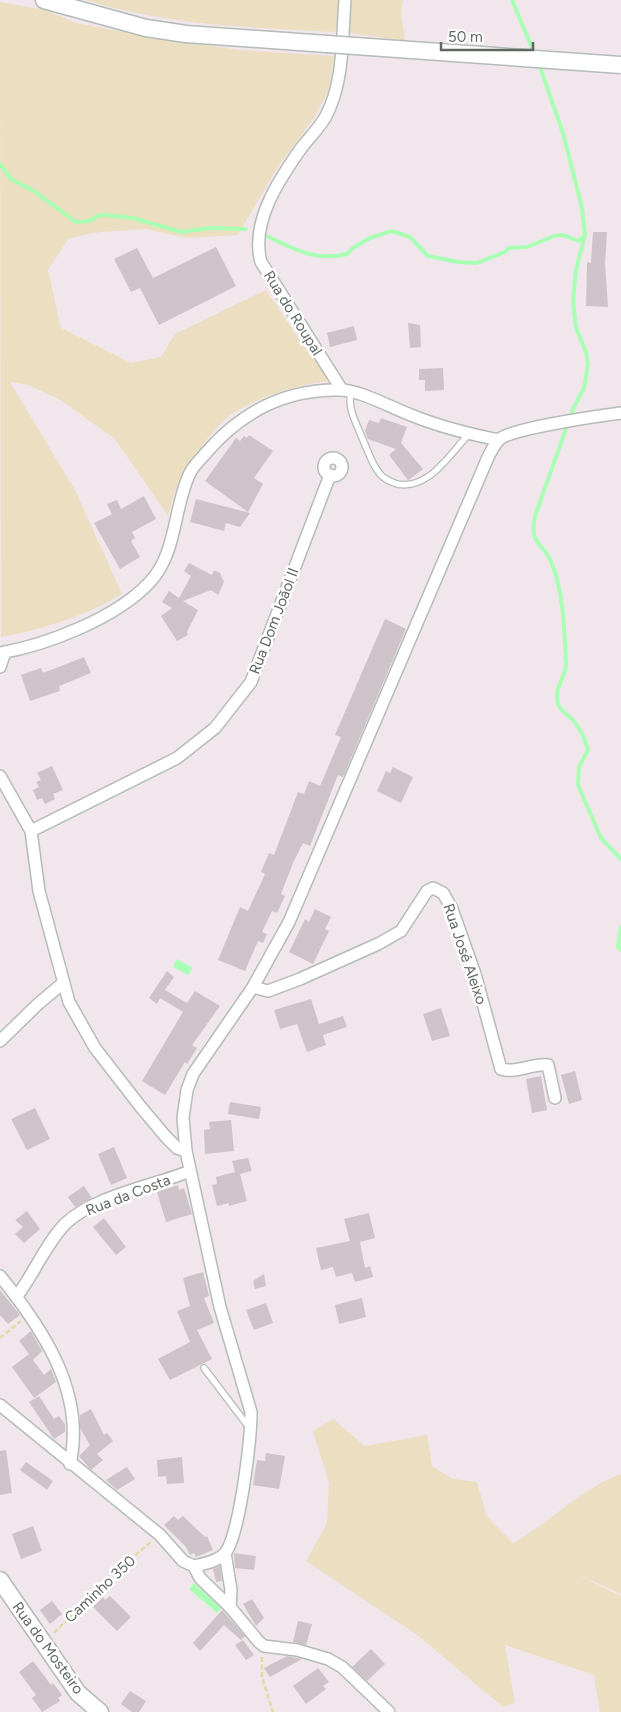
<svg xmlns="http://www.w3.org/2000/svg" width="621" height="1712" font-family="Figtree,sans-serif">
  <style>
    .green { fill: #ebdec1 }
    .water { fill: #a9ffb4 }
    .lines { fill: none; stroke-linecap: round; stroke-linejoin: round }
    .stream { stroke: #a9ffb4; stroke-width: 4 }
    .building { fill: #cdc3c9 }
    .lane-casing { stroke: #b4bcb6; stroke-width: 8 }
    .street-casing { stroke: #b4bcb6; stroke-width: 14 }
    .secondary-casing { stroke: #b3bcb6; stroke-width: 19 }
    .path { stroke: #dfdca2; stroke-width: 2.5; stroke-dasharray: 5 2.5; stroke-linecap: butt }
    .lane { stroke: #fff; stroke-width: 5.5 }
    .street { stroke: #fff; stroke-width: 11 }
    .secondary { stroke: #fff; stroke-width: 16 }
    .secondary-bridge-casing { stroke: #b3bcb6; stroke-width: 19; stroke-linecap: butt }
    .secondary-bridge { stroke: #fff; stroke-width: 16 }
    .labels { text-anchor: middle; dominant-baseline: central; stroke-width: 5; stroke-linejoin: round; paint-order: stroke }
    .street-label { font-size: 15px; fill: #5e6860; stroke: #fff }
  </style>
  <rect width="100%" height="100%" fill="#f1e6ec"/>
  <!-- green -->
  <g class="green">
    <path d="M86,0H339L336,32C252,27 167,26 86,0Z"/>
    <polygon points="351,0 403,0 401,14 405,41 349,33"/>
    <path d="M0,2L45,10L76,23L150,37L240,50L334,56L328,92L311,122L277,168L238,235L188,238L145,229L100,232L69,238L48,270L61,328L131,363L161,357L175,334L266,290L305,348L331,381C301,383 254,398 229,416C215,425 189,464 180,480C174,490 171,505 168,516L115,439L62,401L29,385L10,382L75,490L122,594C88,615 41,630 1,637Z"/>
    <path d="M333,1419L365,1446L427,1435L432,1466L453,1479L477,1482L487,1517L513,1543C550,1523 580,1489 621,1474V1594L568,1570L621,1596V1712H600L594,1675L505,1645L515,1703L503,1707L416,1634L306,1561L327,1523L329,1483L313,1431Z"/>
  </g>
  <!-- water -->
  <g class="water">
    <polygon points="177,959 193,968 188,975 173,967"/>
    <polygon points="194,1583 221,1608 217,1613 189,1589"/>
  </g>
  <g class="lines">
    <!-- stream -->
    <g class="stream">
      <polyline points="512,0 535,55"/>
      <path d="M539,64L563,133L582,208L585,235L576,270L573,301L576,328L586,352L588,364L584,388L573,409L535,516C529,548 544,541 552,564C564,595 564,629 566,662C567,677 551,690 559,706C561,711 568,715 572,719C580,728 585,738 588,750L579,767L578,785L601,838L621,859"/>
      <polyline points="0,164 11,179 34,191 76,222 90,221 97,216 105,215 133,218 181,232 210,228 246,229"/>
      <path d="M262,234C294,248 312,262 347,254L353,248L370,238L392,231L410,237L428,256L458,262L477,263L505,252L509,248L527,247L554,236L563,235L578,241L584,236"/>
      <polyline points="621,927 618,947 621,950"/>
    </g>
  </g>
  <!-- building -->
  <g class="building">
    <polygon points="593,232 607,232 605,264 608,307 586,306 587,262 591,263"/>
    <polygon points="216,247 236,286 159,325 140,288 131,292 114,259 137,248 153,278"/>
    <polygon points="408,323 420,325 421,347 410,348"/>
    <polygon points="354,326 357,340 330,347 327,333"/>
    <polygon points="443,368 444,390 425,391 425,380 419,380 419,369"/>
    <polygon points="381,418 407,427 401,443 423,469 410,479 408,480 389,455 396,449 368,439 365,431 369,420 379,423"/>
    <polygon points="249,435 273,451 254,478 263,484 248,512 205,481 236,438 240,441 244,436 247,438"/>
    <polygon points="144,496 156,519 132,532 135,538 131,541 140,557 120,569 94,523 112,514 107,504 117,500 121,509"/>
    <polygon points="196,499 250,513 240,527 226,523 224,531 190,522"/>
    <polygon points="189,563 212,575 214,570 220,573 224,582 218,595 211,590 183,601 198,610 187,632 188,635 177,641 161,616 172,608 162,602 169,591 179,598 191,576 184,571"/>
    <polygon points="385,619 406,629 343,777 338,775 310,846 303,843 293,863 281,894 285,896 277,913 272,911 262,932 267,934 263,943 258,941 245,971 218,960 240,907 248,911 265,874 261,872 269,853 274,855 298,792 304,794 309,781 320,786 341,737 335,735"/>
    <polygon points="84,657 91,673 59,686 60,691 30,701 21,675 41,668 43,673"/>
    <polygon points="52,766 63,790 53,794 55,799 45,804 42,798 37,800 33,790 39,787 36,782 41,780 37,773"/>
    <polygon points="393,767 413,777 401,803 377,791 386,771 390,773"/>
    <polygon points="315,909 331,917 325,929 329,931 313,964 289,952 305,919 309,922"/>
    <polygon points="167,971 174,977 165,990 187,1003 195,991 220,1006 192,1045 197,1048 187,1064 185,1062 165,1095 142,1081 183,1012 160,998 157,1004 149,998"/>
    <polygon points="311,999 319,1024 343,1016 347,1027 323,1035 326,1045 307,1052 297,1024 280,1029 274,1010"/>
    <polygon points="441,1008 450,1036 432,1041 423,1014"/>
    <polygon points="575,1071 582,1100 569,1104 561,1075"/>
    <polygon points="541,1076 547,1110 532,1113 526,1079"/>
    <polygon points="230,1102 261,1107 259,1119 228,1114"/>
    <polygon points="35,1108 50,1139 27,1150 11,1119"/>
    <polygon points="231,1120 234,1151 205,1154 204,1130 210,1129 209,1122"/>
    <polygon points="114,1147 127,1178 111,1185 98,1154"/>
    <polygon points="248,1158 252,1171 240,1174 247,1201 229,1206 229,1203 217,1206 212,1185 217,1184 216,1177 235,1172 232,1161"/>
    <polygon points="178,1185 179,1190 184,1188 192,1214 166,1222 157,1192"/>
    <polygon points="84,1186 92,1198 75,1207 68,1197"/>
    <polygon points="27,1211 40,1229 24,1243 15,1234 23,1227 15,1220"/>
    <polygon points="369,1213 375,1238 360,1242 365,1268 370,1266 373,1277 355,1282 352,1273 336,1277 333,1267 321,1270 316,1248 350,1241 344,1219"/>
    <polygon points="104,1218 126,1247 116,1255 93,1227"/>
    <polygon points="203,1272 209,1296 204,1298 214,1323 197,1330 212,1359 170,1380 158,1359 190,1342 177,1311 190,1306 183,1278"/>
    <polygon points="264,1274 266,1286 255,1289 253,1281"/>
    <polygon points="0,1290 20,1315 8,1324 0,1315"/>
    <polygon points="362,1298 366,1317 339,1324 335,1305"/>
    <polygon points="266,1303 273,1323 254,1330 246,1310"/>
    <polygon points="31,1331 42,1351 33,1360 44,1375 51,1369 56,1382 34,1398 12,1367 29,1354 19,1341"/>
    <polygon points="39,1396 54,1419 59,1416 65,1424 65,1432 54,1439 29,1402"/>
    <polygon points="91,1409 104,1435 107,1433 113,1441 97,1454 103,1460 91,1470 79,1456 90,1445 80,1428 80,1415"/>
    <polygon points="6,1450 12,1493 0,1495 0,1451"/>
    <polygon points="266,1453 285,1456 279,1489 253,1485 257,1460 265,1461"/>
    <polygon points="182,1457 184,1483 167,1484 166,1476 158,1477 157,1460"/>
    <polygon points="26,1462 53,1481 47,1490 20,1470"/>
    <polygon points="127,1467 135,1479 117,1490 106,1480"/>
    <polygon points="174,1516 178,1520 183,1516 205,1537 207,1536 213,1550 196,1557 194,1553 190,1555 186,1547 164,1525"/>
    <polygon points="33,1526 42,1551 21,1559 12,1534"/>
    <polygon points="234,1553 256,1556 254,1570 235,1568"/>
    <polygon points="220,1566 222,1581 216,1582 213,1569"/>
    <polygon points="110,1596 131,1617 117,1631 93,1607 103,1597 105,1600"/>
    <polygon points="252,1599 264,1618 256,1626 243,1604"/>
    <polygon points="52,1601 62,1614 50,1624 40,1610"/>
    <polygon points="222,1610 245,1636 241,1640 224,1625 200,1651 193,1643"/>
    <polygon points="298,1621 312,1624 306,1645 293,1642"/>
    <polygon points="243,1640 254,1655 246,1660 235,1645"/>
    <polygon points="371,1649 385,1664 367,1681 352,1667"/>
    <polygon points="287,1656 302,1659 270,1677 264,1668"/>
    <polygon points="33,1661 51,1685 53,1683 62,1695 58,1698 60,1701 42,1712 32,1698 36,1695 19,1672"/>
    <polygon points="318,1668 329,1682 323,1686 326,1689 306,1704 293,1686"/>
    <polygon points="130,1691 146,1701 139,1712 132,1712 121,1704"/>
  </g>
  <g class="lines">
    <!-- lane casing -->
    <g class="lane-casing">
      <g id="lane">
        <path d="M351,392C347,409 357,424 363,440C368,451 372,465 380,474C384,479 391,482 397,484C429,490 449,455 469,434"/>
        <polyline points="204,1368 248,1426"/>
      </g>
    </g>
    <!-- street casing -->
    <g class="street-casing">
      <g id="street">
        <path d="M342,390L261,262C250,222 280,178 302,147C310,137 320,127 326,116C344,82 342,38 345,0"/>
        <circle cx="333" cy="467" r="9"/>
        <path d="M0,653C47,645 116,618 149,583C177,554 173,510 189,475C192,467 200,460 205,454C241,412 284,389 340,390C360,390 392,408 411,415C440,427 469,434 499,440"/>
        <polyline points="0,667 5,652"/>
        <polyline points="0,776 31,831 39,891 69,1002 95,1048 140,1106 166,1137 177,1148 186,1151"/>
        <polyline points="31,831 177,758 215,728 251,682 330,475"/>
        <path d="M253,987L268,991L300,979L378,944L401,931L427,891L433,888L443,893L452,909L475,974L501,1069C516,1074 532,1063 548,1065L555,1098"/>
        <polyline points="0,1041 38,1004 63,983"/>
        <path d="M0,1276C43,1329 86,1393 70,1464"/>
        <path d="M17,1296C34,1274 46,1243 66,1223C95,1196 153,1186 190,1171"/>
        <polyline points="0,1405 160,1535 183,1561 194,1566 200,1578 230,1607 259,1642 264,1646 297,1650 328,1659 342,1667 389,1712"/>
        <polyline points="225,1553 231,1590 230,1607"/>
        <path d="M194,1566C203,1564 220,1561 226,1552C240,1531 251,1440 251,1412L220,1307L186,1151L183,1118L187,1090L193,1074L253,987L289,922L489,455C492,450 495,443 500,439C513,428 599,416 621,413"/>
      </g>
    </g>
    <!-- secondary casing -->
    <g class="secondary-casing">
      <g id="secondary">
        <polyline points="44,0 146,28 186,34 327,44"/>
        <polyline points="0,1580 78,1693 100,1712"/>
      </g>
    </g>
    <!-- path -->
    <g class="path">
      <polyline points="0,1338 21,1321"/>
      <polyline points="54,1633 112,1575 152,1541"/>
      <polyline points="262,1657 262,1677 273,1712"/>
    </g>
    <!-- lane -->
    <use href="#lane" class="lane"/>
    <!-- street -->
    <use href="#street" class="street"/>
    <!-- secondary -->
    <use href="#secondary" class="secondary"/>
    <!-- secondary-bridge casing -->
    <g class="secondary-bridge-casing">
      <polyline id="secondary-bridge" points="327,44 621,65"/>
    </g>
    <!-- secondary-bridge -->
    <use href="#secondary-bridge" class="secondary-bridge"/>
  </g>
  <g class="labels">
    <!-- street labels -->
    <g class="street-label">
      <text transform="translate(293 313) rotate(58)">Rua do Roupal</text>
      <text transform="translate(274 621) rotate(-69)">Rua Dom Joãol II</text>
      <text transform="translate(465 954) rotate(71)">Rua José Aleixo</text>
      <text transform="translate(128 1195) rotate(-21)">Rua da Costa</text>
      <text transform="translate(100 1589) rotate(-43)">Caminho 350</text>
      <text transform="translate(48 1648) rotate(54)">Rua do Mosteiro</text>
    </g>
  </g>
  <!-- scale -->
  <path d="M441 42v8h92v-8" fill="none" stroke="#5e6860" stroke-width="2.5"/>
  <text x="448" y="42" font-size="15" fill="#5e6860" stroke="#ffffff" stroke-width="4" paint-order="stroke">50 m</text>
</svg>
